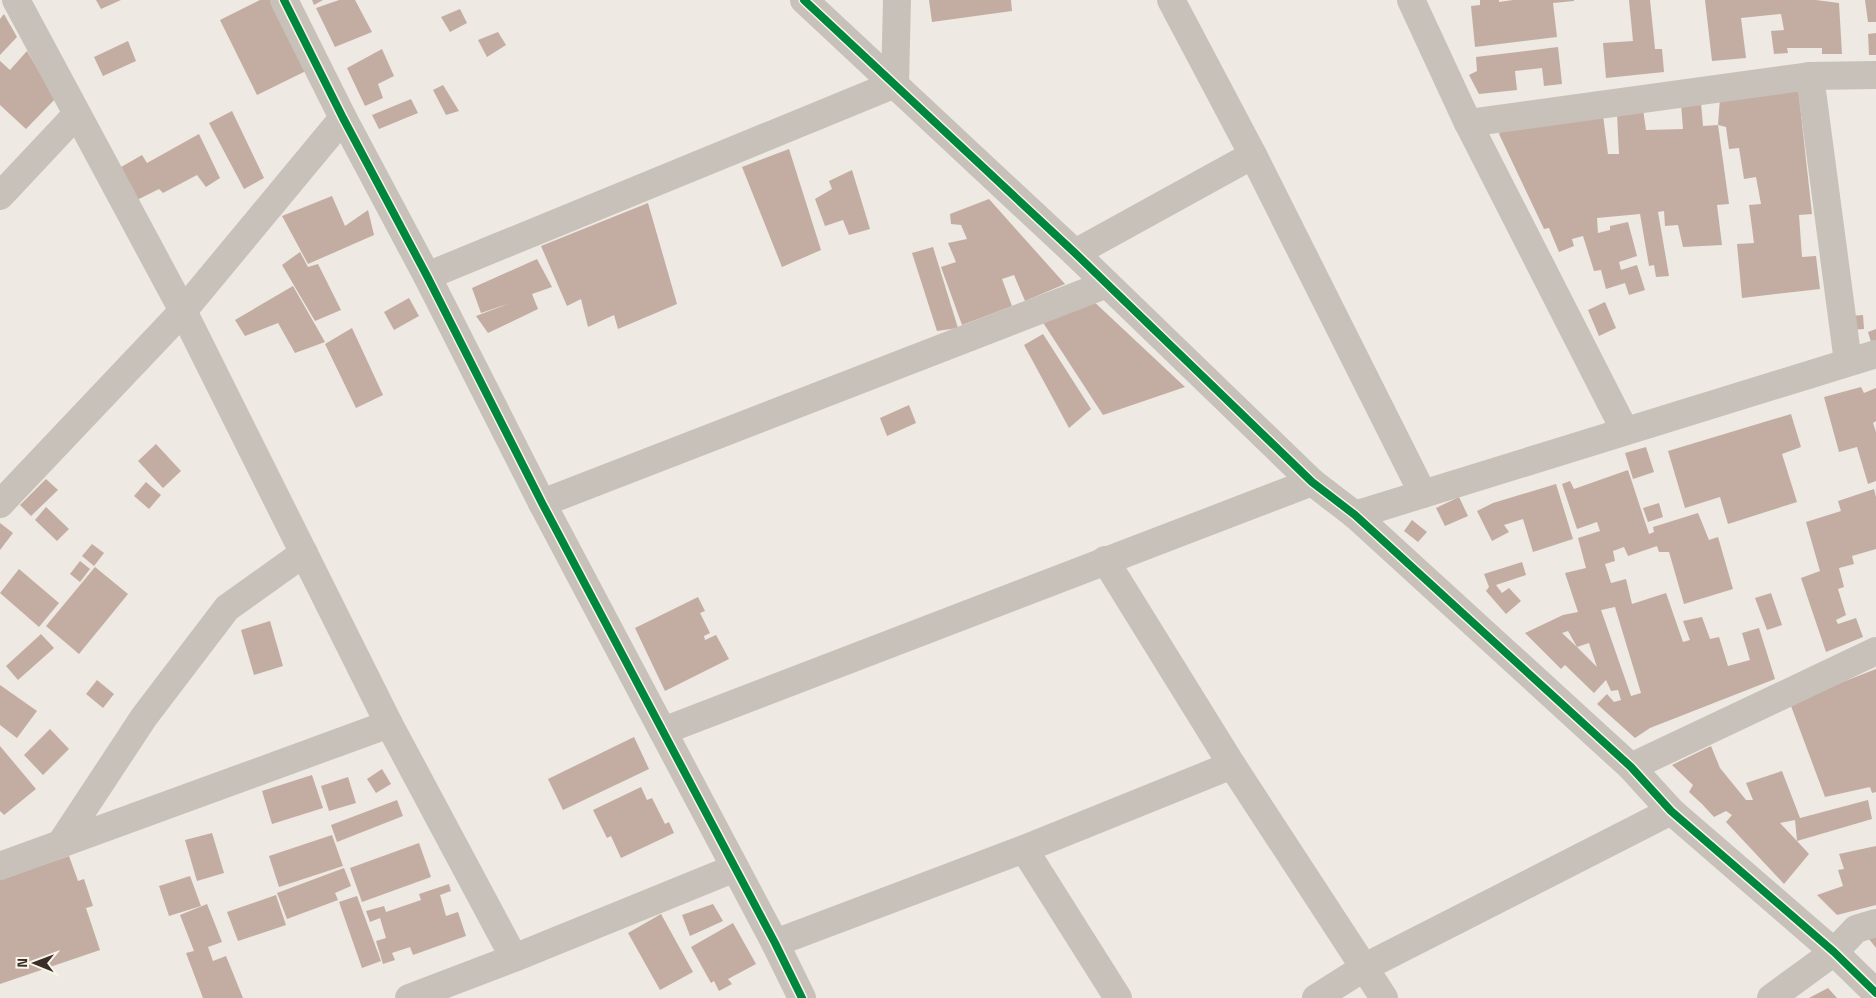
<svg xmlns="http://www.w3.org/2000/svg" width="1876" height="998" font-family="'Titillium Web',sans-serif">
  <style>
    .building { fill: #c3ada2; fill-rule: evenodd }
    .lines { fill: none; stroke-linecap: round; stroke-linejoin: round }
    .minor { stroke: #c8c1ba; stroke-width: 28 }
    .cycleway-casing { stroke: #fbf4e9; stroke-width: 11 }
    .cycleway { stroke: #00873e; stroke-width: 8 }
  </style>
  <rect width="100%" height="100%" fill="#eee9e2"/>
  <!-- building -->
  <g class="building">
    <polygon points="96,0 121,0 101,9"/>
    <polygon points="260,0 277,0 310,69 257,95 220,20"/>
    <polygon points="312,0 323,0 314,5"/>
    <polygon points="339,0 355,0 372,32 335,47 316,8"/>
    <polygon points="929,0 1011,0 1012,11 932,22"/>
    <polygon points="1480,0 1499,0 1499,2 1513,0 1574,0 1574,1 1553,3 1557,37 1475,47 1471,6 1480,5"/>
    <polygon points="1629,0 1650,0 1655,49 1662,49 1664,72 1606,78 1603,43 1633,41"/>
    <polygon points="1705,0 1816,0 1839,3 1842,54 1822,54 1822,48 1787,48 1788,53 1774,54 1771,31 1784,30 1781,14 1741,18 1746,58 1712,61"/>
    <polygon points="1865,0 1876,0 1876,22 1868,22"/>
    <polygon points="460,9 467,23 450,32 441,17"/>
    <polygon points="4,14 17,37 0,55 0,19"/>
    <polygon points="498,32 506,45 487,57 478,40"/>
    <polygon points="1876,33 1876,55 1869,55 1868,34"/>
    <polygon points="128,41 136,61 103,76 94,57"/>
    <polygon points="1558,47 1562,84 1544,86 1542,68 1515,71 1517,90 1479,94 1469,75 1477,71 1476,57"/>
    <polygon points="382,49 394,76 378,84 383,98 365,106 347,68"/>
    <polygon points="27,51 55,99 26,129 0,105 0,61 10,70"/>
    <polygon points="443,85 459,111 446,115 433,90"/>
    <polygon points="1798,87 1812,214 1799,215 1802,257 1816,256 1820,289 1742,298 1737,244 1754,243 1749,205 1761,204 1756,177 1744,179 1739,148 1729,149 1726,127 1718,125 1720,98"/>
    <polygon points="411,99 418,113 379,129 372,115"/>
    <polygon points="1701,103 1703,126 1718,125 1729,204 1717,205 1722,245 1683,247 1678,225 1665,226 1664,211 1658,212 1669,276 1656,277 1654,265 1649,266 1640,214 1597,218 1598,233 1610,230 1610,226 1628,222 1637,256 1619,262 1621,270 1637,265 1645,290 1629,295 1625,283 1606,289 1601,270 1594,271 1583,236 1572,239 1574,246 1559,252 1549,228 1544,229 1499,134 1505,125 1603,115 1608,154 1619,154 1617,114 1643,109 1646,130 1683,129 1681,104"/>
    <polygon points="232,111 264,178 244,189 209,123"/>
    <polygon points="199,134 220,178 206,187 197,175 163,193 159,189 133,202 116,170 142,155 147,163"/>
    <polygon points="789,149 821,250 782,267 742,167"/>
    <polygon points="852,170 870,229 849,235 843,220 825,226 815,199 832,189 829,181"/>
    <polygon points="332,196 345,226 368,210 374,235 308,264 282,216"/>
    <polygon points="989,199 1065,284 1025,301 1014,275 1002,279 1012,306 962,325 941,267 956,262 948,243 967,239 961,225 951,224 950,214"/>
    <polygon points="648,203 677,304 618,329 614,315 588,327 581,299 567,306 541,246"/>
    <polygon points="933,247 958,328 937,331 912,253"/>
    <polygon points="300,252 308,267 318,264 341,310 315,321 282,265"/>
    <polygon points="537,259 552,287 532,294 538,309 488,333 476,316 511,303 481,313 472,288"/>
    <polygon points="293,286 325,342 295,353 278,323 245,336 235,320"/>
    <polygon points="409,298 419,316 394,330 384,312"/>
    <polygon points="1090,298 1185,387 1103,415 1042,321"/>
    <polygon points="1605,302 1616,328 1599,336 1588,310"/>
    <polygon points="1863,315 1864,329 1850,330 1849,316"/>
    <polygon points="352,328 383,395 356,408 325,344"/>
    <polygon points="1876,329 1876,344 1872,345 1868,332"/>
    <polygon points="1043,334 1091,409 1069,428 1024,345"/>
    <polygon points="1861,387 1864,393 1876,388 1876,421 1873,423 1876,432 1876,481 1868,484 1857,447 1839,452 1824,397"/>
    <polygon points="909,405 916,423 887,436 880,418"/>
    <polygon points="1791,414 1801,447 1782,454 1797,502 1728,524 1720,497 1685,508 1668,451"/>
    <polygon points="156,444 181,471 163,488 138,461"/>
    <polygon points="1646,447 1654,472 1633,479 1625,453"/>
    <path d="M1628,470L1649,534L1654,532L1653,527L1698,513L1709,540L1718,537L1733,589L1684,604L1669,552H1659L1657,546L1628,556L1624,547L1613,551L1615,561L1605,564L1611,583L1626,579L1632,604L1666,593L1683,642L1690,640L1683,621L1702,617L1710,639L1719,637L1728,666L1750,660L1742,633L1759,628L1775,679L1650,728L1635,738L1597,704L1607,694L1614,702L1621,700L1618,690L1611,691L1606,680L1594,693L1565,665L1561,669L1525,633L1563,615L1578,612L1565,573L1586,568L1578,538L1600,531L1597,522L1577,529L1562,484L1570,481L1574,489ZM1615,607L1641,693L1631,696L1601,610ZM1568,631L1577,647L1562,633ZM1589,643L1597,667L1577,647Z"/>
    <polygon points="46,479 58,490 31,516 20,505"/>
    <polygon points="146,482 161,495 149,509 134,496"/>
    <polygon points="1556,484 1573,539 1533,552 1523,519 1504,525 1509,532 1492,541 1477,511 1493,503"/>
    <polygon points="1874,489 1876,497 1876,549 1852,556 1854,564 1839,568 1844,587 1838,589 1846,615 1836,620 1838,624 1856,618 1863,637 1826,652 1801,578 1820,571 1806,522 1841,511 1838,501"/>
    <polygon points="1459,497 1468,516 1445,526 1436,508"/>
    <polygon points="1659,503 1663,517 1648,522 1643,508"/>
    <polygon points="46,507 69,529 57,541 35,520"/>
    <polygon points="1412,520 1427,532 1418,542 1404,531"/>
    <polygon points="0,523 13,533 0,550"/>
    <polygon points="92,544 104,553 94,566 82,556"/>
    <polygon points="80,561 90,569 80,582 70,574"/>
    <polygon points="1522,562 1526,575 1496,585 1502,593 1509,588 1521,601 1506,614 1486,591 1489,587 1484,574"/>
    <polygon points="95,567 128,594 79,654 46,626"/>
    <polygon points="19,569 59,603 39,627 0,593"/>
    <polygon points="1771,593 1782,625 1767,630 1755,598"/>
    <polygon points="698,597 705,611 700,613 710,633 704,636 705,640 716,635 729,659 665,691 635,628"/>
    <polygon points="270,621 283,666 254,675 241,630"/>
    <polygon points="41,634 54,648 18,680 6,666"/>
    <polygon points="1876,669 1876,792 1872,793 1870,787 1825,797 1791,706 1835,685"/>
    <polygon points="97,680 114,694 103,708 86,694"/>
    <polygon points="0,685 37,711 17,738 0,725"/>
    <polygon points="50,729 69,749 43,775 24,755"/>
    <polygon points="634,737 649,769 563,810 548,779"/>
    <polygon points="0,746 36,789 4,815 0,811"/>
    <path d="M1711,746L1720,768L1746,800H1753L1746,783L1782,771L1800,818L1868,800L1872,819L1797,841L1809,854L1784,884L1726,822L1732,815L1726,811L1714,817L1702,804L1689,792L1693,785L1672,765ZM1795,820L1797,841L1780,823Z"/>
    <polygon points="382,769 391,784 376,793 367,779"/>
    <polygon points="312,775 323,808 272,824 262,791"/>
    <polygon points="348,777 356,803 329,811 321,786"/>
    <polygon points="641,787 647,800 652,798 665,824 669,822 674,833 621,858 611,836 607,838 593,810"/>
    <polygon points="397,800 403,816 337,842 331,825"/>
    <polygon points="212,833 224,873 197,881 185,840"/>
    <polygon points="332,835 343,866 279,887 269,856"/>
    <polygon points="419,843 431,877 362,902 350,868"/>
    <polygon points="1876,846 1876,905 1837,915 1817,895 1843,886 1838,870 1844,869 1839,854"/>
    <polygon points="69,856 78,881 84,879 93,906 86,908 100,950 0,984 0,880"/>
    <polygon points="344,868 351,886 335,893 338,900 287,919 277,893"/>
    <polygon points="190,876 201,906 169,916 159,886"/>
    <polygon points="449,884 451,891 440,895 446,916 458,912 466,936 413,955 410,947 392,953 395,960 383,964 376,941 386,938 380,918 370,922 366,911 384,906 386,912 421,900 419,894"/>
    <polygon points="276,895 286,925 238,941 227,912"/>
    <polygon points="357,896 381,961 362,968 339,902"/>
    <polygon points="207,904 222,942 208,947 213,961 226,956 243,998 203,998 186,953 194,951 180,915"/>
    <polygon points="713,904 723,921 690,936 682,915"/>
    <polygon points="661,914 693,972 660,990 628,933"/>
    <polygon points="733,923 756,964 728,979 732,984 719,991 714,981 711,983 691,947"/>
    <polygon points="1876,937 1876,948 1869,939"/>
    <polygon points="1828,988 1837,998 1809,998"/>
  </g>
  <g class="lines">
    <!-- minor -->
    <g class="minor">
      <polyline points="16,0 183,311 389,724 514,958"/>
      <polyline points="284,0 343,118 427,276 542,503 775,943 802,998"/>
      <polyline points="804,0 1075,253 1312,482 1355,515 1631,767 1671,811 1834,952 1876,993"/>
      <polyline points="1171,0 1253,155 1423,494"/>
      <polyline points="1411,0 1468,123 1625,431"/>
      <polyline points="1810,76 1848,362"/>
      <polyline points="1468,123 1810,76 1876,75"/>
      <polyline points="0,196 76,115"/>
      <polyline points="1075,253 1253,155"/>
      <polyline points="427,276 895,84 897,0"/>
      <polyline points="542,503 1107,284"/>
      <polyline points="0,504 183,311 343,118"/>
      <polyline points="1355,515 1876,354"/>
      <polyline points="1105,560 1232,765 1384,998"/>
      <polyline points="663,731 1312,482"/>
      <polyline points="1631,767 1876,651"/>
      <polyline points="61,843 144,717 227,608 304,553"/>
      <polyline points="1024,849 1118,998"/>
      <polyline points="0,866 389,724"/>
      <polyline points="775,943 1024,849 1232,765"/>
      <polyline points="409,998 514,958 735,868"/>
      <polyline points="1316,998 1365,967 1671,811"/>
      <polyline points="1771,998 1834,952 1856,929 1876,923"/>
    </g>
    <!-- cycleway casing -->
    <g class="cycleway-casing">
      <g id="cycleway">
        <polyline points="284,0 343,118 427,276 542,503 775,943 802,998"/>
        <polyline points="804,0 1075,253 1312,482 1355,515 1631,767 1671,811 1834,952 1876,993"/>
      </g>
    </g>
    <!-- cycleway -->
    <use href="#cycleway" class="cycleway"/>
  </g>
  <!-- north arrow -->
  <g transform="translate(35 963) rotate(271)" stroke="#fbf4e9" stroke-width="4" paint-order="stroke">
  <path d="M0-4L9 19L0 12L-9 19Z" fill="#392e28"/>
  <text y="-8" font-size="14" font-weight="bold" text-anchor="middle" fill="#392e28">N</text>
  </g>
</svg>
